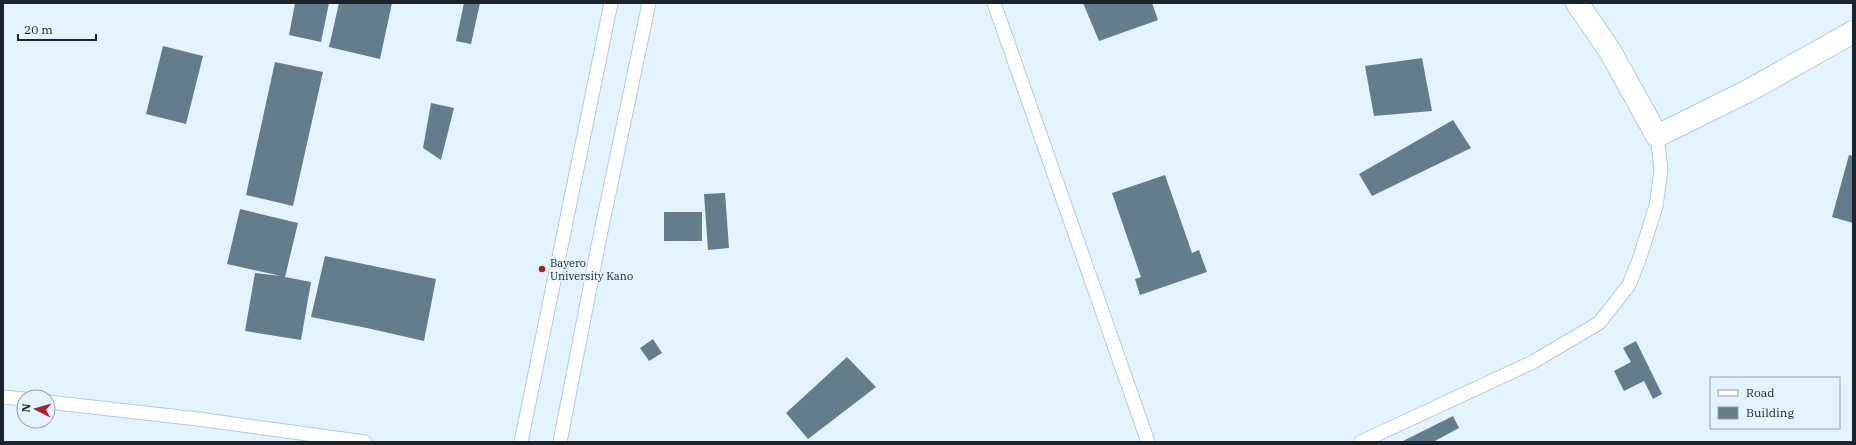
<svg xmlns="http://www.w3.org/2000/svg" width="1856" height="445" font-family="'IBM Plex Serif',serif">
  <style>
    .building { fill: #647d8c }
    .lines { fill: none; stroke-linecap: round; stroke-linejoin: round }
    .lane-casing { stroke: #b2ccdd; stroke-width: 15 }
    .street-casing { stroke: #b2ccdd; stroke-width: 24 }
    .lane { stroke: #fff; stroke-width: 13 }
    .street { stroke: #fff; stroke-width: 22 }
    .poi-dot { fill: #af1c23; stroke: #e3f4fe; stroke-width: 1.5 }
    .labels { text-anchor: middle; dominant-baseline: central; stroke-width: 3; stroke-linejoin: round; paint-order: stroke }
    .poi-label { font-size: 11px; fill: #1a242a; stroke: #e3f4fe; text-anchor: start }
  </style>
  <rect width="100%" height="100%" fill="#e3f4fe"/>
  <!-- building -->
  <g class="building">
    <polygon points="295,3 329,3 321,42 289,35"/>
    <polygon points="339,3 392,3 380,59 329,47"/>
    <polygon points="464,3 480,3 471,44 456,41"/>
    <polygon points="1083,3 1152,3 1158,20 1099,41"/>
    <polygon points="163,46 203,56 186,124 146,114"/>
    <polygon points="1422,58 1432,111 1374,116 1365,66"/>
    <polygon points="275,62 323,72 293,206 246,195"/>
    <polygon points="431,103 454,108 441,160 423,148"/>
    <polygon points="1453,120 1471,148 1372,196 1359,174"/>
    <polygon points="1849,155 1853,156 1853,223 1832,217"/>
    <polygon points="1165,175 1192,253 1199,250 1207,272 1140,295 1135,279 1141,277 1112,193"/>
    <polygon points="725,193 729,248 708,250 704,194"/>
    <polygon points="240,209 298,223 285,277 311,282 301,340 245,331 255,273 281,276 227,264"/>
    <rect x="664" y="212" width="38" height="29"/>
    <polygon points="325,256 436,279 424,341 367,328 311,317"/>
    <polygon points="653,339 662,353 649,361 640,348"/>
    <polygon points="1636,341 1662,394 1653,399 1644,381 1624,391 1614,371 1631,362 1623,348"/>
    <polygon points="847,357 876,387 808,439 786,413"/>
    <polygon points="1453,416 1459,428 1433,442 1401,442"/>
  </g>
  <g class="lines">
    <!-- lane casing -->
    <g class="lane-casing">
      <g id="lane">
        <polyline points="994,3 1148,442"/>
        <polyline points="3,397 24,399"/>
        <polyline points="48,402 198,419 365,442"/>
        <polyline points="521,442 611,3"/>
        <polyline points="560,442 599,241 649,3"/>
        <polyline points="1361,442 1533,362 1599,323 1629,285 1639,260 1656,206 1661,170 1657,136"/>
      </g>
    </g>
    <!-- street casing -->
    <g class="street-casing">
      <polyline id="street" points="1577,3 1610,51 1657,136 1748,91 1853,32"/>
    </g>
    <!-- lane -->
    <use href="#lane" class="lane"/>
    <!-- street -->
    <use href="#street" class="street"/>
  </g>
  <!-- markers -->
  <circle class="poi-dot" cx="542" cy="269" r="4"/>
  <g class="labels">
    <!-- poi labels -->
    <g class="poi-label">
      <text x="550" y="263">Bayero<tspan x="550" dy="13">University Kano</tspan></text>
    </g>
  </g>
  <!-- border -->
  <rect width="1856" height="445" fill="none" stroke="#1a242a" stroke-width="8"/>
  <!-- legend -->
  <rect x="1710" y="377" width="130" height="52" fill="#e3f4fe" stroke="#93a1a9"/>
  <rect x="1718" y="390" width="20" height="6" fill="#ffffff" stroke="#93a1a9"/>
  <text x="1746" y="397" font-size="12" fill="#1a242a">Road</text>
  <rect x="1718" y="407" width="20" height="12" fill="#647d8c" stroke="#93a1a9"/>
  <text x="1746" y="417" font-size="12" fill="#1a242a">Building</text>
  <!-- north arrow -->
  <g transform="translate(36 409) rotate(276)"><circle r="19" fill="#e3f4fe" stroke="#93a1a9"/>
  <path d="M0-3L7 15L0 10L-7 15Z" fill="#af1c23"/>
  <text y="-6" font-size="11" font-weight="bold" text-anchor="middle" fill="#1a242a">N</text>
  </g>
  <!-- scale -->
  <path d="M18 34v6h78v-6" fill="none" stroke="#1a242a" stroke-width="2"/>
  <text x="24" y="34" font-size="12" fill="#1a242a" stroke="#e3f4fe" stroke-width="3" paint-order="stroke">20 m</text>
</svg>
